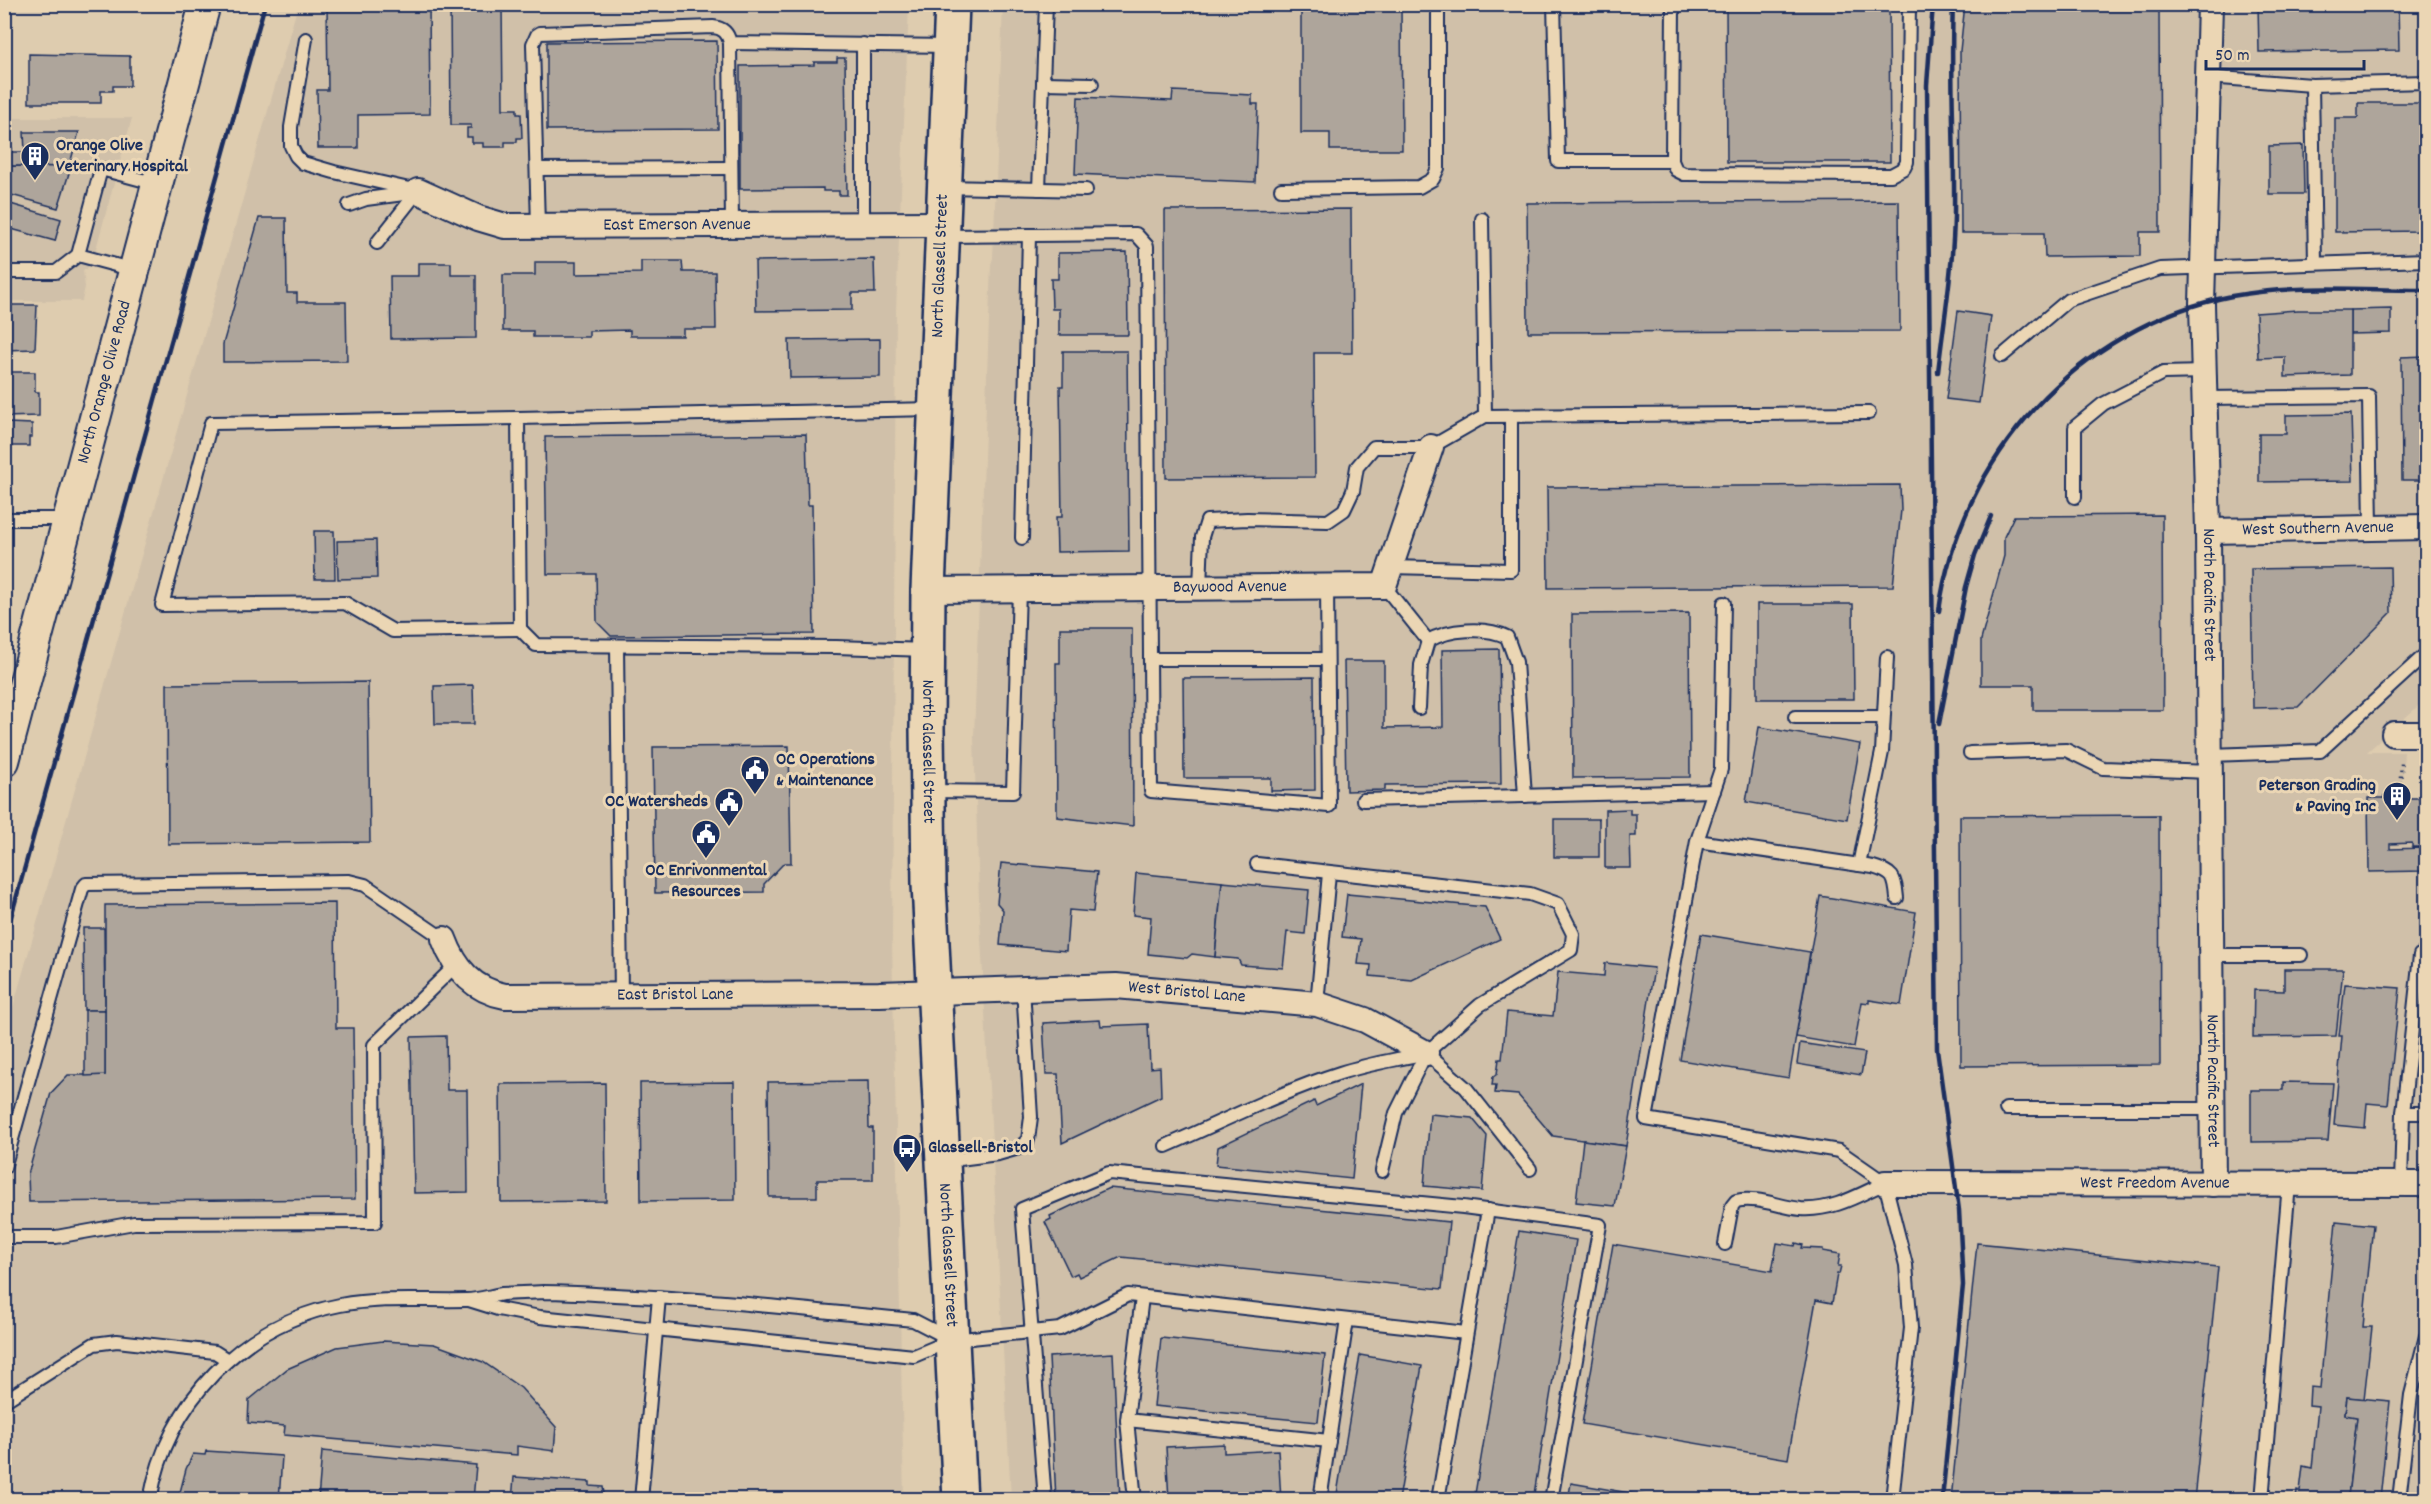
<svg xmlns="http://www.w3.org/2000/svg" width="2431" height="1504" font-family="Dekko,sans-serif">
  <style>
    .built { fill: #d0c0a9 }
    .building { fill: #aea59b; stroke: #1b2f5e; stroke-width: 1.5 }
    .lines { fill: none; stroke-linecap: round; stroke-linejoin: round }
    .service-casing { stroke: #1b2f5e; stroke-width: 16 }
    .minor-casing { stroke: #1b2f5e; stroke-width: 28 }
    .tertiary-casing { stroke: #1b2f5e; stroke-width: 34 }
    .secondary-casing { stroke: #1b2f5e; stroke-width: 38 }
    .path { stroke: #1b2f5e; stroke-width: 4; stroke-dasharray: 1.5 4.5; stroke-linecap: butt }
    .service { stroke: #ebd6b4; stroke-width: 12 }
    .minor { stroke: #ebd6b4; stroke-width: 24 }
    .tertiary { stroke: #ebd6b4; stroke-width: 30 }
    .secondary { stroke: #ebd6b4; stroke-width: 33 }
    .rail { stroke: #1b2f5e; stroke-width: 4.5 }
    .labels { text-anchor: middle; dominant-baseline: central; stroke-width: 6; stroke-linejoin: round; paint-order: stroke }
    .poi-label { font-size: 18px; font-weight: bold; fill: #1b2f5e; stroke: #ebd6b4; text-anchor: start }
    .street-label { font-size: 18px; fill: #1b2f5e; stroke: #ebd6b4 }
  </style>
  <rect width="100%" height="100%" fill="#deccaf"/>
  <filter id="ink" filterUnits="userSpaceOnUse"><feTurbulence type="fractalNoise" baseFrequency=".0167" numOctaves="2"/><feDisplacementMap in="SourceGraphic" scale="12" xChannelSelector="R" yChannelSelector="G"/><feConvolveMatrix kernelMatrix="1 2 1 2 8 2 1 2 1" color-interpolation-filters="sRGB"/></filter>
  <g filter="url(#ink)">
    <!-- built -->
    <g class="built">
      <polygon points="298,5 909,5 896,310 892,941 904,1499 5,1499 4,1039"/>
      <polygon points="1003,5 2426,5 2426,699 2367,752 2404,752 2401,797 2426,797 2426,1499 1011,1499 979,900 974,737 991,264 993,258"/>
      <polygon points="4,118 132,118 91,267 83,270 85,287 82,301 5,301"/>
    </g>
    <!-- building -->
    <g class="building">
      <polygon points="327,4 429,4 430,114 358,115 358,148 318,148 317,90 328,90"/>
      <polygon points="450,4 502,4 503,109 517,109 517,114 521,114 522,138 517,138 517,142 505,142 505,147 483,147 483,143 472,143 472,137 467,137 467,128 471,128 471,125 451,125"/>
      <polygon points="1301,4 1401,4 1402,150 1330,150 1330,133 1301,133"/>
      <polygon points="1726,4 1889,4 1890,162 1727,162"/>
      <polygon points="1965,4 2159,4 2160,232 2140,232 2140,256 2045,257 2044,233 1961,233 1960,51"/>
      <polygon points="2258,4 2398,4 2399,50 2259,52"/>
      <polygon points="717,41 718,129 547,130 547,42"/>
      <polygon points="29,54 130,56 130,86 113,86 113,91 101,91 101,103 29,103"/>
      <polygon points="837,58 845,58 847,195 839,195 839,191 823,191 823,188 740,189 740,66 814,65 814,62 837,62"/>
      <polygon points="1173,91 1252,95 1252,104 1258,104 1255,182 1075,174 1078,97 1172,101"/>
      <polygon points="2358,103 2426,103 2426,231 2335,232 2335,118 2358,118"/>
      <polygon points="24,132 79,132 69,167 4,166 4,148 12,148 12,152 25,152"/>
      <polygon points="2303,145 2304,194 2269,194 2269,146"/>
      <polygon points="5,166 71,167 58,208 4,193"/>
      <polygon points="1899,201 1900,331 1528,332 1527,203"/>
      <polygon points="4,202 61,219 55,241 4,227 7,215 4,214"/>
      <polygon points="1351,209 1352,353 1314,353 1315,477 1166,478 1165,210"/>
      <polygon points="259,218 286,218 287,293 297,293 297,302 346,302 347,361 223,362 223,344"/>
      <polygon points="1127,252 1128,335 1059,335 1059,309 1052,309 1051,279 1058,279 1058,253"/>
      <polygon points="874,259 875,293 852,293 852,310 756,311 755,261"/>
      <polygon points="641,261 682,261 683,272 715,272 716,329 683,329 683,336 630,336 630,330 589,331 589,337 533,337 533,331 503,331 503,275 535,275 535,262 576,262 576,274 641,273"/>
      <polygon points="418,263 451,263 451,275 476,275 476,338 391,339 390,276 418,276"/>
      <polygon points="4,305 37,305 35,349 4,350"/>
      <polygon points="2391,309 2391,333 2350,334 2350,310"/>
      <polygon points="2298,310 2350,310 2350,375 2285,377 2285,357 2258,358 2256,313"/>
      <polygon points="1958,311 1991,316 1979,403 1946,399"/>
      <polygon points="880,339 880,377 790,378 789,340"/>
      <polygon points="1063,351 1127,351 1129,551 1057,552 1056,517 1062,517 1060,386 1063,386"/>
      <polygon points="2426,356 2426,480 2402,480 2401,357"/>
      <polygon points="4,372 35,372 35,392 39,392 39,416 4,417"/>
      <polygon points="2351,414 2353,481 2259,482 2259,434 2286,434 2286,415"/>
      <polygon points="7,423 32,424 32,437 29,437 29,446 11,446 11,461 6,461 6,480 4,480 4,425"/>
      <polygon points="806,434 808,505 812,505 814,634 611,636 597,622 596,574 547,574 545,437"/>
      <polygon points="1900,485 1901,510 1893,586 1548,588 1547,487"/>
      <polygon points="2162,515 2163,710 2033,710 2033,685 1981,685 1981,640 2004,556 2004,537 2014,516"/>
      <polygon points="314,531 334,531 335,579 315,579"/>
      <polygon points="376,540 377,578 338,579 337,541"/>
      <polygon points="2390,567 2391,613 2298,707 2253,708 2251,569"/>
      <polygon points="1757,604 1853,604 1854,699 1757,699"/>
      <polygon points="1689,613 1690,777 1573,778 1572,614"/>
      <polygon points="1060,628 1132,628 1133,826 1057,817 1056,663 1060,663"/>
      <polygon points="1499,649 1501,784 1385,785 1385,790 1346,791 1344,661 1384,661 1384,728 1443,727 1442,650"/>
      <polygon points="1314,677 1315,790 1271,791 1271,778 1184,778 1183,678"/>
      <polygon points="368,682 370,842 168,844 167,684"/>
      <polygon points="473,685 474,724 435,724 434,686"/>
      <polygon points="1759,727 1860,744 1847,819 1746,802"/>
      <polygon points="789,746 791,863 784,863 764,884 764,892 655,893 653,747"/>
      <polygon points="2368,798 2426,798 2426,847 2412,847 2412,843 2390,844 2390,849 2423,848 2423,871 2369,872"/>
      <polygon points="1630,809 1630,814 1636,814 1636,836 1630,836 1631,868 1605,868 1605,810"/>
      <polygon points="2159,815 2160,1065 1961,1066 1960,816"/>
      <rect x="1554" y="819" width="45" height="38"/>
      <polygon points="1001,863 1097,872 1093,912 1069,910 1066,951 1000,945 1003,910 997,903"/>
      <polygon points="1136,873 1222,882 1215,957 1192,954 1187,958 1148,954 1151,917 1133,915"/>
      <polygon points="1222,882 1309,890 1305,934 1287,932 1283,968 1241,965 1238,959 1215,957"/>
      <polygon points="1347,894 1485,907 1500,939 1412,980 1370,976 1371,965 1358,964 1361,939 1342,937"/>
      <polygon points="1820,896 1916,912 1901,1005 1869,1000 1869,1003 1862,1002 1854,1047 1796,1037"/>
      <polygon points="335,903 336,1028 353,1028 355,1199 29,1202 28,1174 51,1093 68,1075 105,1075 105,905"/>
      <polygon points="83,928 104,928 105,1010 84,1010"/>
      <polygon points="1701,934 1810,952 1789,1078 1680,1060"/>
      <polygon points="1605,963 1654,968 1626,1146 1553,1136 1518,1095 1495,1093 1496,1085 1492,1085 1493,1077 1497,1074 1499,1059 1502,1059 1507,1012 1553,1016 1558,972 1604,976"/>
      <polygon points="2284,969 2343,969 2336,1036 2253,1037 2254,990 2284,991"/>
      <polygon points="2345,984 2400,988 2388,1105 2367,1103 2365,1128 2334,1125 2342,1036 2339,1036"/>
      <polygon points="85,1010 105,1010 105,1075 85,1076"/>
      <polygon points="1100,1020 1101,1026 1148,1024 1150,1068 1160,1067 1161,1096 1062,1143 1058,1074 1046,1074 1043,1023"/>
      <polygon points="446,1036 447,1090 467,1090 468,1192 414,1193 411,1037"/>
      <polygon points="1800,1043 1865,1053 1861,1075 1797,1064"/>
      <polygon points="2426,1062 2426,1094 2425,1094 2424,1082"/>
      <polygon points="868,1081 869,1128 873,1128 873,1180 817,1180 817,1197 769,1197 768,1082"/>
      <polygon points="734,1082 735,1200 641,1201 640,1083"/>
      <polygon points="2283,1082 2333,1083 2328,1141 2251,1142 2251,1090 2283,1090"/>
      <polygon points="605,1083 606,1201 501,1202 500,1084"/>
      <polygon points="1361,1084 1352,1179 1216,1165 1218,1147 1314,1101 1316,1106"/>
      <polygon points="1430,1114 1472,1118 1487,1136 1482,1191 1424,1186"/>
      <polygon points="1583,1140 1626,1146 1615,1206 1576,1202"/>
      <polygon points="1109,1188 1449,1222 1442,1289 1121,1257 1079,1277 1077,1273 1071,1276 1045,1222 1051,1219 1050,1216"/>
      <polygon points="2336,1221 2373,1225 2363,1327 2372,1327 2364,1399 2347,1397 2345,1415 2357,1417 2348,1497 2339,1495 2339,1500 2296,1500 2297,1490 2300,1491 2303,1466 2312,1468 2318,1406 2309,1405 2310,1387 2320,1388"/>
      <polygon points="1519,1231 1576,1240 1533,1500 1474,1500"/>
      <polygon points="1777,1243 1795,1246 1796,1243 1803,1245 1802,1248 1823,1249 1823,1251 1840,1254 1838,1266 1841,1266 1839,1274 1837,1274 1832,1303 1816,1300 1788,1459 1582,1424 1613,1244 1772,1271"/>
      <polygon points="1977,1243 2218,1267 2194,1500 1951,1500"/>
      <polygon points="1161,1338 1325,1355 1318,1422 1154,1406"/>
      <polygon points="383,1341 434,1344 483,1362 521,1388 556,1427 554,1451 517,1446 517,1455 284,1435 285,1426 248,1423 249,1400 287,1369 337,1347"/>
      <polygon points="1113,1353 1120,1500 1056,1500 1049,1357"/>
      <polygon points="1360,1355 1422,1366 1399,1500 1336,1500"/>
      <polygon points="2347,1397 2390,1401 2380,1500 2348,1497 2357,1417 2345,1415"/>
      <polygon points="1224,1444 1224,1453 1278,1450 1281,1500 1169,1500 1166,1447"/>
      <polygon points="206,1451 282,1456 279,1500 178,1500 186,1469 193,1454 205,1455"/>
      <polygon points="322,1451 476,1465 473,1500 318,1500"/>
      <polygon points="514,1477 590,1482 590,1486 603,1487 605,1500 512,1500"/>
      <polygon points="1571,1483 1670,1500 1568,1500"/>
    </g>
    <g class="lines">
      <!-- service casing -->
      <g class="service-casing">
        <g id="service">
          <polyline points="1554,4 1558,161 1672,161 1673,4"/>
          <polyline points="306,39 291,127 291,146 296,156 303,163 334,172 418,191"/>
          <polyline points="730,43 732,225"/>
          <polyline points="863,44 863,225"/>
          <polyline points="2208,77 2312,85 2426,82"/>
          <polyline points="1043,83 1092,84"/>
          <polyline points="2312,85 2315,263"/>
          <polyline points="1672,161 1676,170 1684,174 1891,175 1904,168 1907,162 1909,4"/>
          <polyline points="537,169 731,168"/>
          <polyline points="945,187 1086,190"/>
          <polyline points="1039,189 1046,4"/>
          <polyline points="1281,189 1419,187 1433,179 1438,168 1438,4"/>
          <polyline points="349,205 366,199 411,193"/>
          <polyline points="1482,219 1485,416"/>
          <path d="M538,226L533,44L537,35L540,33L713,27C723,28 728,33 730,43L949,46"/>
          <polyline points="943,236 1136,234 1147,246 1151,791 1329,806 1327,586"/>
          <polyline points="377,243 418,191"/>
          <polyline points="134,270 78,255 101,169 157,184"/>
          <polyline points="4,272 56,272 78,255"/>
          <polyline points="2002,356 2068,300 2160,269 2426,260"/>
          <polyline points="2205,398 2369,396 2371,528"/>
          <polyline points="518,418 211,423 162,605 345,603 393,631 520,629"/>
          <polyline points="2075,497 2075,427 2103,404 2163,373 2204,372"/>
          <polyline points="4,519 68,519"/>
          <polyline points="1022,538 1029,235"/>
          <polyline points="1391,567 1511,570 1511,416"/>
          <polyline points="1384,586 1428,641"/>
          <polyline points="1200,587 1202,537 1207,521 1247,519 1328,521 1344,510 1353,491 1357,467 1374,447 1431,447 1485,416 1869,413"/>
          <polyline points="617,646 621,996"/>
          <polyline points="927,650 836,647 536,645 520,629 518,418 934,409"/>
          <polyline points="1150,659 1327,659"/>
          <path d="M1419,708L1421,665L1428,641C1448,629 1486,626 1507,637L1516,662L1525,796"/>
          <polyline points="1795,717 1883,717"/>
          <polyline points="1970,753 2066,750 2103,768 2210,772"/>
          <polyline points="2210,755 2320,751 2426,654"/>
          <polyline points="929,791 1013,792 1019,589"/>
          <polyline points="1363,800 1714,791"/>
          <polyline points="1697,841 1721,769 1724,603"/>
          <polyline points="1257,864 1530,894 1558,904 1573,934 1571,950 1480,1005 1426,1053 1396,1113 1382,1171"/>
          <polyline points="1859,865 1882,752 1887,657"/>
          <polyline points="2212,955 2301,955"/>
          <polyline points="1317,1004 1329,873"/>
          <polyline points="1426,1053 1466,1088 1530,1169"/>
          <polyline points="2006,1109 2212,1109"/>
          <polyline points="2403,1113 2420,955"/>
          <path d="M1166,1146C1224,1121 1280,1092 1340,1073C1367,1064 1395,1060 1422,1054"/>
          <polyline points="944,1161 998,1154 1019,1148 1028,1140 1031,1117 1023,988"/>
          <polyline points="4,1168 82,889 86,884 349,881 365,885 444,939"/>
          <polyline points="2401,1184 2403,1113 2426,1113"/>
          <polyline points="4,1237 56,1237 134,1223 375,1222 374,1045 456,965"/>
          <path d="M1725,1244L1732,1206L1736,1201C1757,1196 1779,1207 1801,1209C1832,1211 1857,1196 1885,1183"/>
          <polyline points="469,1300 498,1309 540,1317 914,1356 952,1340 1060,1329 1128,1295 1466,1333"/>
          <polyline points="4,1401 94,1344 117,1341 215,1352 226,1359"/>
          <polyline points="1127,1420 1329,1441"/>
          <path d="M150,1500C167,1402 242,1324 340,1305C382,1297 424,1301 466,1300C478,1300 490,1296 502,1294C515,1293 529,1293 543,1292C567,1292 591,1294 615,1295C715,1299 814,1311 913,1320L948,1338"/>
          <polyline points="641,1500 659,1297"/>
          <polyline points="1045,1500 1022,1209 1109,1173 1463,1207 1600,1225 1551,1500"/>
          <polyline points="1135,1500 1127,1420 1142,1297"/>
          <polyline points="1320,1500 1347,1320"/>
          <polyline points="1438,1500 1488,1210"/>
          <path d="M1892,1500L1911,1328L1906,1265L1885,1183L1839,1151L1646,1119L1697,841L1873,867C1893,873 1895,876 1897,898"/>
          <polyline points="2262,1500 2289,1184"/>
          <polyline points="2399,1500 2411,1395 2426,1336"/>
        </g>
      </g>
      <!-- minor casing -->
      <g class="minor-casing">
        <g id="minor">
          <path id="s1" d="M2210,4L2202,304L2208,531L2213,1184"/>
          <path id="s2" d="M418,191L478,218L505,226L943,224"/>
          <path id="s3" d="M2208,531L2426,527"/>
          <path id="s4" d="M928,590L1384,586L1431,447"/>
          <polyline points="2394,734 2426,734"/>
          <path id="s5" d="M444,939C455,969 473,990 505,996L879,994L1116,986L1317,1004L1365,1020L1426,1053"/>
          <path id="s6" d="M1885,1183L2426,1184"/>
        </g>
      </g>
      <!-- tertiary casing -->
      <g class="tertiary-casing">
        <g id="tertiary">
          <path id="s7" d="M4,761L205,4"/>
        </g>
      </g>
      <!-- secondary casing -->
      <g class="secondary-casing">
        <g id="secondary">
          <path id="s8" d="M952,4L928,590L927,729L929,884L960,1500"/>
        </g>
      </g>
      <!-- path -->
      <polyline class="path" points="2383,797 2399,797 2402,761"/>
      <!-- service -->
      <use href="#service" class="service"/>
      <!-- minor -->
      <use href="#minor" class="minor"/>
      <!-- tertiary -->
      <use href="#tertiary" class="tertiary"/>
      <!-- secondary -->
      <use href="#secondary" class="secondary"/>
      <!-- rail -->
      <g class="rail">
        <polyline points="1933,4 1927,85 1937,1049 1959,1210 1963,1285 1942,1500"/>
        <path d="M1938,372C1944,320 1953,268 1954,216C1955,145 1950,75 1953,4"/>
        <path d="M1939,611C1960,457 2078,326 2232,296C2295,284 2362,290 2426,290"/>
        <polyline points="1939,724 1966,587 1975,555 1991,516"/>
        <polyline points="4,942 265,4"/>
      </g>
    </g>
  </g>
  <!-- icons -->
  <defs>
    <g id="building-pin" transform="scale(1.5)"><path d="M0 17L-7.5 6A9.5 9.5 0 1 1 7.5 6Z" fill="#1b2f5e" stroke="#ebd6b4"/><path d="M-4-6H4V6H1V3H-1V6H-4ZM-2.5-4.3h1.7v1.8h-1.7ZM.8-4.3h1.7v1.8H.8ZM-2.5-1h1.7V.8h-1.7ZM.8-1h1.7V.8H.8Z" fill="#fff"/></g>
    <g id="civic-pin" transform="scale(1.5)"><path d="M0 17L-7.5 6A9.5 9.5 0 1 1 7.5 6Z" fill="#1b2f5e" stroke="#ebd6b4"/><path d="M-.6-6.5H3V-4.5H.6V-3L4-1V1h2V6H-6V1h2V-1L-.6-3ZM-1.2 2.5V6h2.4V2.5Z" fill="#fff"/></g>
    <g id="bus-pin" transform="scale(1.5)"><path d="M0 17L-7.5 6A9.5 9.5 0 1 1 7.5 6Z" fill="#1b2f5e" stroke="#ebd6b4"/><path d="M-5-6H5V4H4V6H2V4H-2V6H-4V4H-5ZM-3.5-4V0h7V-4ZM-3.5 1.2v1.5H-2V1.2ZM2 1.2v1.5H3.5V1.2Z" fill="#fff"/></g>
  </defs>
  <g fill-rule="evenodd">
    <use href="#building-pin" x="35" y="156"/>
    <use href="#civic-pin" x="755" y="770"/>
    <use href="#building-pin" x="2397" y="796"/>
    <use href="#civic-pin" x="729" y="802"/>
    <use href="#civic-pin" x="706" y="834"/>
    <use href="#bus-pin" x="907" y="1148"/>
  </g>
  <g class="labels">
    <!-- poi labels -->
    <g class="poi-label">
      <text x="56" y="146">Orange Olive<tspan x="56" dy="21">Veterinary Hospital</tspan></text>
      <text x="776" y="760">OC Operations<tspan x="776" dy="21">&amp; Maintenance</tspan></text>
      <text x="2376" y="786" text-anchor="end">Peterson Grading<tspan x="2376" dy="21">&amp; Paving Inc</tspan></text>
      <text x="708" y="802" text-anchor="end">OC Watersheds</text>
      <text x="706" y="871" text-anchor="middle">OC Enrivonmental<tspan x="706" dy="21">Resources</tspan></text>
      <text x="928" y="1148">Glassell-Bristol</text>
    </g>
    <!-- street labels -->
    <g class="street-label">
      <text stroke="none"><textPath href="#s2" startOffset="266">East Emerson Avenue</textPath></text>
      <text transform="translate(941 266) rotate(-88)">North Glassell Street</text>
      <text stroke="none"><textPath href="#s7" startOffset="392">North Orange Olive Road</textPath></text>
      <text stroke="none"><textPath href="#s3" startOffset="110">West Southern Avenue</textPath></text>
      <text stroke="none"><textPath href="#s4" startOffset="302">Baywood Avenue</textPath></text>
      <text stroke="none"><textPath href="#s1" startOffset="591">North Pacific Street</textPath></text>
      <text stroke="none"><textPath href="#s8" startOffset="748">North Glassell Street</textPath></text>
      <text stroke="none"><textPath href="#s5" startOffset="770">West Bristol Lane</textPath></text>
      <text stroke="none"><textPath href="#s5" startOffset="258">East Bristol Lane</textPath></text>
      <text stroke="none"><textPath href="#s1" startOffset="1077">North Pacific Street</textPath></text>
      <text stroke="none"><textPath href="#s6" startOffset="270">West Freedom Avenue</textPath></text>
      <text stroke="none"><textPath href="#s8" startOffset="1252">North Glassell Street</textPath></text>
    </g>
  </g>
  <!-- margin -->
  <rect width="2431" height="1504" fill="none" stroke="#ebd6b4" stroke-width="24"/>
  <rect x="12" y="12" width="2407" height="1480" fill="none" stroke="#1b2f5e" stroke-width="2" filter="url(#ink)"/>
  <!-- scale -->
  <path d="M2206 60v9h158v-9" fill="none" stroke="#1b2f5e" stroke-width="3"/>
  <text x="2215" y="60" font-size="18" fill="#1b2f5e" stroke="#ebd6b4" stroke-width="4.5" paint-order="stroke">50 m</text>
</svg>
